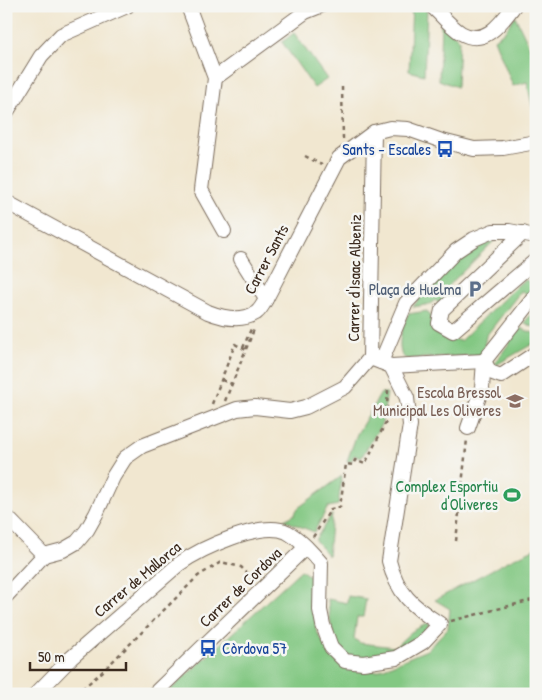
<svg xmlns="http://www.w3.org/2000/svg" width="542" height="700" font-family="'Patrick Hand',sans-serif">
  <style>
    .green { fill: #83c883; stroke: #5f7950 }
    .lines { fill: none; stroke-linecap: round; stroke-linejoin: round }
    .minor-casing { stroke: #7b6c5c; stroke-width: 16 }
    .path { stroke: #7b6c5c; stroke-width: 2.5; stroke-dasharray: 4 4; stroke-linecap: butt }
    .minor { stroke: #fff; stroke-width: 14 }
    .labels { text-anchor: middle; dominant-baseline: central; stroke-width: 5; stroke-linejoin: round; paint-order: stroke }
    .transit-label { font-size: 16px; fill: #164399; stroke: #f6f6f2; text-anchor: end }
    .street-label { font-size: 16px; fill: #3b2a1e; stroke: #f6f6f2 }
    .service-label { font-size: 16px; fill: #4e5e75; stroke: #f6f6f2; text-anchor: end }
    .education-label { font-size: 16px; fill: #785e54; stroke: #f6f6f2; text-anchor: end }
    .leisure-label { font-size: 16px; fill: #27864d; stroke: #f6f6f2; text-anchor: end }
  </style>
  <rect width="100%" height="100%" fill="#f6f6f2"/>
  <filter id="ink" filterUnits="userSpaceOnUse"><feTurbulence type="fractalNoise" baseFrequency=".02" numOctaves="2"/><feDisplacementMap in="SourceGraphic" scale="10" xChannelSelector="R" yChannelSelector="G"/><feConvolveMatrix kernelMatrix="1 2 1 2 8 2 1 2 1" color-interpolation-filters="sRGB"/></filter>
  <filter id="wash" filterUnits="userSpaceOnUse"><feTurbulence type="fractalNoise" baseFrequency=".0096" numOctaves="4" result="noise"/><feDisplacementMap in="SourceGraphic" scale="20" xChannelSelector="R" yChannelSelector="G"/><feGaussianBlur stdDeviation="1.12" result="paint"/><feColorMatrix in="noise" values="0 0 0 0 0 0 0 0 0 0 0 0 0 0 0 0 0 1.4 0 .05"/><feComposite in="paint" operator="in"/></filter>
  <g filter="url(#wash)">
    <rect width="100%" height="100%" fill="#f1e7d0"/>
    <!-- green -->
    <g class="green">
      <polygon points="412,6 422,6 427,10 424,75 409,71"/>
      <polygon points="515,16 536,60 536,123 527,82 513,86 494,39 504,32"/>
      <polygon points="441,23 459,39 457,87 439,80"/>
      <polygon points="294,33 327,79 314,88 282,42"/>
      <polygon points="496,239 445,289 449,294 439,303 435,300 431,304 413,307 428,286 458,258"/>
      <path d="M526,280L535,285L527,294L521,291L486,336L483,352L479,355L407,359L402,356C397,343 402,327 408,314L427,311C431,316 432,321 434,326C439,335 451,339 460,341L520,283Z"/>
      <polygon points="536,308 536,328 524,323"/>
      <polygon points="520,328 536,334 536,342 496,365 495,363"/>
      <polygon points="381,393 387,393 382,423 361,458 354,455 351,462 347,461 357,434"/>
      <polygon points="342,476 338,505 328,507 314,532 284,520 294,515 298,508"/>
      <polygon points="332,514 328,556 315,540"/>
      <polygon points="536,548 536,694 166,694 301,570 313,579 316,630 327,649 350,670 377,671 427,650 448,628 450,609 435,600 510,560"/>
      <path d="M348,596L366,599L363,617H357L354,639L360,643L395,647L411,632L428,623L430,625L410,646L393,653L358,659L339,652C332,634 329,618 328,599L347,603Z"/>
    </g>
  </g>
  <g filter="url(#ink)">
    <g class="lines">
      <!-- minor casing -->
      <g class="minor-casing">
        <g id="minor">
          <polyline points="188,6 215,78 201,190 224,231"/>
          <path d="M432,6C441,15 451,27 461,33C485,47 501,23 514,6"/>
          <polyline points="215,78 305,12 320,6"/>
          <polyline points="6,113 41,56 61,35 127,6"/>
          <path d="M6,202L208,312C223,318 241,322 256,313C260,310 264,303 266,299L339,158L374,132L390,128L408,129L442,141L474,149L503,148L536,142"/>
          <polyline points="523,233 442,310 439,323 453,331 536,260"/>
          <polyline points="241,259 266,299"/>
          <polyline points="370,358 374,132"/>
          <polyline points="484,361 490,372 501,376 536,353"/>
          <polyline points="381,362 406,303 456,251 474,239 493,231 509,231 536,236"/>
          <polyline points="391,366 484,361"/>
          <polyline points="468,428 482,388 484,361 536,295"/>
          <polyline points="6,516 44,555"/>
          <polyline points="44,555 63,550 77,542 87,530 96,514 113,477 125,458 142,446 237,409 255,407 290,411 306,407 345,387 370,358"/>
          <polyline points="6,596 44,555"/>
          <path d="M36,694L71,658L179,564C200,549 261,520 287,532C300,539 311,552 321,563L320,610L323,625L331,647L345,661L363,663L396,658L423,642L440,624C413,607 397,593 389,561L410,425L407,398L391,366L370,358"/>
          <polyline points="154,694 306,547"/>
        </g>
      </g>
      <!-- path -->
      <g class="path">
        <polyline points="342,87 343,139"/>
        <polyline points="305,156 322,165"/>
        <polyline points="243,348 251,329"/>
        <polyline points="222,380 232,384"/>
        <polyline points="225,401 255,327"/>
        <polyline points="212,404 235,344 246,350"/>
        <polyline points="313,537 331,509 340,507 346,464 353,465 355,460 365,464 386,422 388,389"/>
        <polyline points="456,541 467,439"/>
        <polyline points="451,621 536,599"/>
        <polyline points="76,694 102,672 198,576 221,562 241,567 255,581"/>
        <polyline points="224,694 236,690 247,694"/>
      </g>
      <!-- minor -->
      <use href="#minor" class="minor"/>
    </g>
  </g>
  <!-- icons -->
  <defs>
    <g id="bus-bare" transform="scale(1.35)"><path d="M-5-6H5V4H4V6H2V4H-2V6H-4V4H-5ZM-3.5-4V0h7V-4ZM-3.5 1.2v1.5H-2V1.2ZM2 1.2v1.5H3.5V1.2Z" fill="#1a4fb4" stroke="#f6f6f2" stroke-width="2.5" paint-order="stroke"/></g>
    <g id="parking-bare" transform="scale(1.35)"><path d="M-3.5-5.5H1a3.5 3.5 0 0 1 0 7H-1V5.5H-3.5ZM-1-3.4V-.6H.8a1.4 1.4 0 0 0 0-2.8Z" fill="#5c6f8a" stroke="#f6f6f2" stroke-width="2.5" paint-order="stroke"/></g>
    <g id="school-bare" transform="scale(1.35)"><path d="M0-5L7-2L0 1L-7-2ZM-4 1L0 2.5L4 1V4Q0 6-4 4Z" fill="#8d6e63" stroke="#f6f6f2" stroke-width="2.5" paint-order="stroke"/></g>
    <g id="stadium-bare" transform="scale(1.35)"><path d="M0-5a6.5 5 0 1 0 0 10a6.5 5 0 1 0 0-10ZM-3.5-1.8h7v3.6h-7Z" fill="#2e9e5b" stroke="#f6f6f2" stroke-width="2.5" paint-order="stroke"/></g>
  </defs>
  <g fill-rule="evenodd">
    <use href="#bus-bare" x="445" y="149"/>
    <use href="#parking-bare" x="475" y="289"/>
    <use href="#school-bare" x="515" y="401"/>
    <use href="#stadium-bare" x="512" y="495"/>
    <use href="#bus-bare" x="208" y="648"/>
  </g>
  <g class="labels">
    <!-- transit labels -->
    <g class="transit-label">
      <text x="431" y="149">Sants - Escales</text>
      <text x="222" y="648" text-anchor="start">Còrdova 57</text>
    </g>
    <!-- street labels -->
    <g class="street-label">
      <text transform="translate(266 259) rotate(-62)">Carrer Sants</text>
      <text transform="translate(354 278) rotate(-89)">Carrer d'Isaac Albeniz</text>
      <text transform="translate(137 579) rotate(-40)">Carrer de Mallorca</text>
      <text transform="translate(240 587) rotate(-44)">Carrer de Cordova</text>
    </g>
    <!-- service labels -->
    <g class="service-label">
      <text x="461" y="289">Plaça de Huelma</text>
    </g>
    <!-- education labels -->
    <g class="education-label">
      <text x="501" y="392">Escola Bressol<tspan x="501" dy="18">Municipal Les Oliveres</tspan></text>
    </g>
    <!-- leisure labels -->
    <g class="leisure-label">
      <text x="498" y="486">Complex Esportiu<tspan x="498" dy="18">d'Oliveres</tspan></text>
    </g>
  </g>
  <!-- margin -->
  <rect width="542" height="700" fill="none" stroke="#f6f6f2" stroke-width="25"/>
  <!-- scale -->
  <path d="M30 662v8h96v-8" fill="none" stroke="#3b2a1e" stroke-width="2.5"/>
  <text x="38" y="662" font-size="15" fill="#3b2a1e" stroke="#f6f6f2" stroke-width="4" paint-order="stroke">50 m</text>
</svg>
